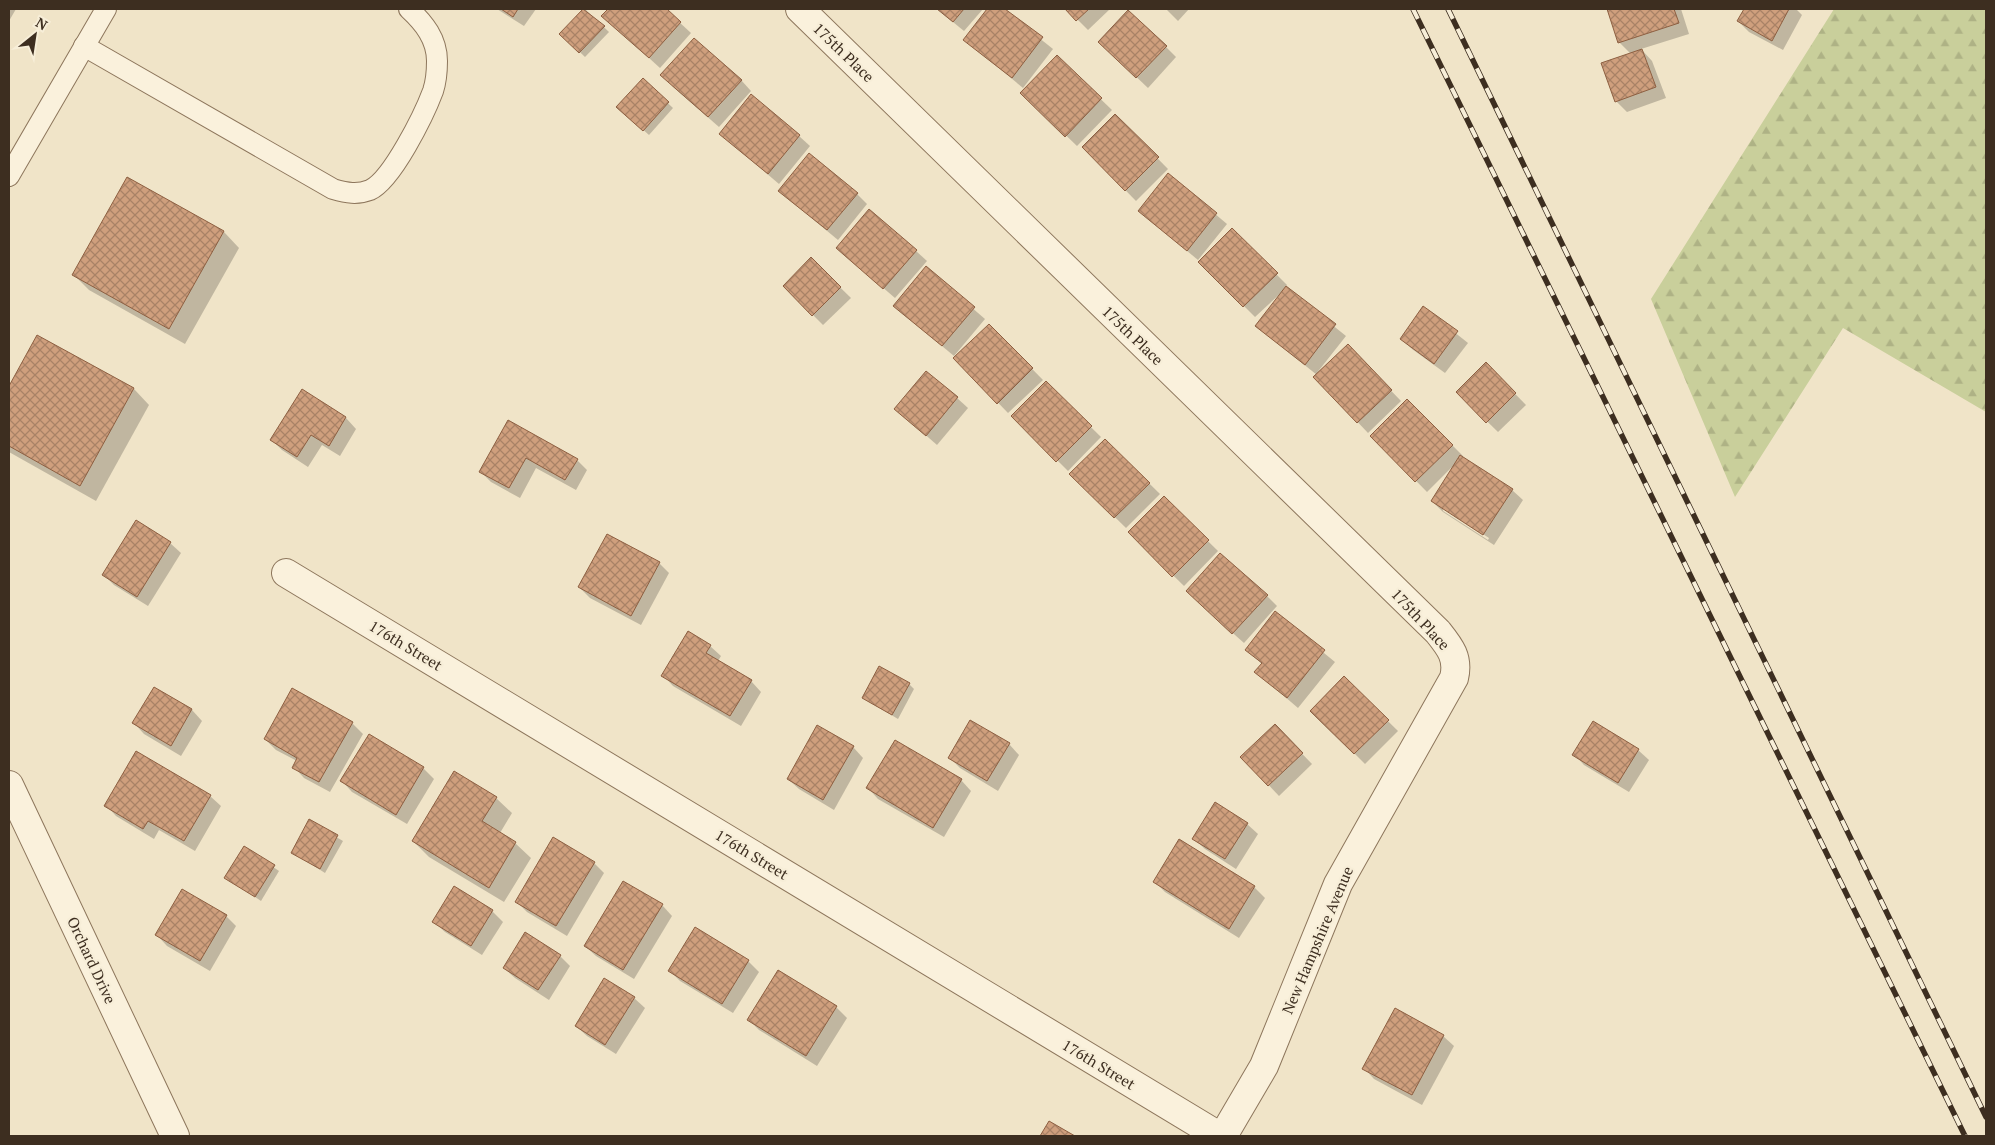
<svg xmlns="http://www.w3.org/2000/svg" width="1995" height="1145" font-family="'PT Serif',serif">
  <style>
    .forest { fill: url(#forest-firs) }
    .shadow { fill: #0003; fill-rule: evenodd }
    .building { fill: url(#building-cross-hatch); stroke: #8d5f41 }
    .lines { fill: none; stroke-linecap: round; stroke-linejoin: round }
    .service-casing { stroke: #8d765c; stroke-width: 22 }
    .minor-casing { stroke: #8d765c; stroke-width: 30 }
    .tertiary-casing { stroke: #8d765c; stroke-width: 30 }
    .service { stroke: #faf1dc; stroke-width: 20 }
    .minor { stroke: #faf1dc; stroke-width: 28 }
    .tertiary { stroke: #faf1dc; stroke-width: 28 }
    .rail-casing { stroke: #3d2e20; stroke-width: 5.5 }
    .rail { stroke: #f7eed8; stroke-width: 4; stroke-dasharray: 11; stroke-linecap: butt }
    .labels { text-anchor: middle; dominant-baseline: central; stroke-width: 4.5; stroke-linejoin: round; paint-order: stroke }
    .street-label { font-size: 15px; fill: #3d2e20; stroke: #f7eed8 }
  </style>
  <defs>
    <pattern id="forest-firs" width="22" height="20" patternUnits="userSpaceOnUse" patternTransform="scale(1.25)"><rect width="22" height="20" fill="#c9cf9b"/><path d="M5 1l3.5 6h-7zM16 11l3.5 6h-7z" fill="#aeb285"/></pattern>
    <pattern id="building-cross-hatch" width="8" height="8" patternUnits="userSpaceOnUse" patternTransform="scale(1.25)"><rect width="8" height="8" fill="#cf9f7d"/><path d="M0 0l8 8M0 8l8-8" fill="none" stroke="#a98266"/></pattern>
  </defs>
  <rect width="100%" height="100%" fill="#f0e4c8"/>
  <!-- forest -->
  <polygon class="forest" points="1834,9 1986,9 1986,412 1843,328 1735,497 1651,299"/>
  <!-- shadow -->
  <g class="shadow">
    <polygon points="9,9 16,9 9,21"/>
    <polygon points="497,9 536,9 524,26"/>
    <polygon points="585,9 609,32 585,57 561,34"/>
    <polygon points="609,9 665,9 691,33 660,68 603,16"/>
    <polygon points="937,9 983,9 964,31"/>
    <polygon points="988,9 1003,9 1053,49 1023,88 965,40"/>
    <polygon points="1067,9 1110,9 1088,30"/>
    <polygon points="1166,9 1189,9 1178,21"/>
    <polygon points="1608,9 1681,9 1689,34 1641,49 1652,61 1666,98 1627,112 1616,101 1631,54 1619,42"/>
    <polygon points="1745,9 1796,9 1802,15 1783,50 1749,32 1738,21"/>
    <polygon points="1166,47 1176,57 1148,88 1110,52"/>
    <polygon points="1057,57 1112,110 1077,146 1022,93"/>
    <polygon points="643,80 673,108 649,135 623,112"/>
    <polygon points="741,80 751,91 719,127 672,86"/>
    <polygon points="1115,115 1168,169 1136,201 1083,147"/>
    <polygon points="720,134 799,136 810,146 779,184"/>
    <polygon points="1169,175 1227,224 1198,260 1139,211"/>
    <polygon points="128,178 224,232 239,248 185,344 89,290 74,275"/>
    <polygon points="779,191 857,194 867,204 838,240"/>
    <polygon points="1232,230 1287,285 1285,287 1346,336 1316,374 1348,346 1401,401 1368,433 1315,377 1317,375 1256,326 1285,289 1255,317 1200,262"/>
    <polygon points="837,248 916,251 927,261 895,298"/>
    <polygon points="811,259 851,298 823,325 784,286"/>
    <polygon points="926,268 985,319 954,356 906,316"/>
    <polygon points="1424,308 1468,343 1445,373 1412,349 1401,339"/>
    <polygon points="989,325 1043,380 1008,413 955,358"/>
    <polygon points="38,336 134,389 149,405 96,501 9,452 9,389"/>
    <polygon points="1486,364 1526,405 1498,432 1457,392"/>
    <polygon points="1046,383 1101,437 1068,471 1013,416"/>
    <polygon points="302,391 346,418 356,429 340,456 322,445 308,467 282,450 272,440"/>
    <polygon points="957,398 968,408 937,445 896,409"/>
    <path d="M1407,400L1463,456L1461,457L1512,490L1523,500L1494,545L1443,512L1432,501L1456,463L1427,492L1372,436ZM1443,508L1489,538L1488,540L1443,511Z"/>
    <polygon points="509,422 577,460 587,470 576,490 536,468 520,498 491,482 481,472"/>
    <polygon points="1105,440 1160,494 1126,528 1071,474"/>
    <polygon points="1164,498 1218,551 1184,586 1129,532"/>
    <polygon points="170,543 181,553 148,606 114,585 104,575"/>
    <polygon points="659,563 669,573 641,625 590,598 579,587"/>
    <polygon points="1267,596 1277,606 1244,643 1198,602"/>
    <polygon points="1275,613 1335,662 1298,708 1256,672 1262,664 1247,650"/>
    <polygon points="710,646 721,656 718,661 751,681 761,692 741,726 673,686 663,675"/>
    <polygon points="1344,678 1398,731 1365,764 1312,711"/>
    <polygon points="909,684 914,689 898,719 863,698"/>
    <polygon points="155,688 192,710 202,721 181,756 144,734 134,723"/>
    <polygon points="352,723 363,734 330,792 304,778 294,767 297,761 276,750 265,739"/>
    <polygon points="369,736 423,768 434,779 407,824 352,792 342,781"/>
    <polygon points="1285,736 1312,764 1279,796 1242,757"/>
    <polygon points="1009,744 1019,755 998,791 960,768 949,757"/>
    <polygon points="853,747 863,758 834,810 799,789 788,779"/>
    <polygon points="1638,750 1649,760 1629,792 1584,765 1574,754"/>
    <polygon points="961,780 971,791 944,837 878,799 868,788"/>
    <polygon points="210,796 221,806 195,851 159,830 154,839 116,816 106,805"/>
    <polygon points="496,798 512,813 500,833 515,843 531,858 504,902 429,857 413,841"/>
    <polygon points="309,821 343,841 325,873 292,852"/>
    <polygon points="1247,824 1258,834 1236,869 1205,849 1194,839"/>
    <polygon points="1180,841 1254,887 1265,898 1239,938 1165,892 1155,882"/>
    <polygon points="244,847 279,871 261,901 226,877"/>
    <polygon points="594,863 604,873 567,936 527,912 517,902"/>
    <polygon points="455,888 492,911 503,922 482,955 445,932 434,922"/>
    <polygon points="662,905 672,916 634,979 596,956 585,946"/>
    <polygon points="226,916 236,926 210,971 167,946 157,935"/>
    <polygon points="695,929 748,961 759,972 733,1013 680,981 669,970"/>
    <polygon points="560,956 570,966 549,1000 515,978 504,968"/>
    <polygon points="634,998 645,1008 616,1054 587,1036 576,1026"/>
    <polygon points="836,1007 847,1018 817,1066 759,1030 748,1019"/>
    <polygon points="1443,1036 1454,1046 1422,1105 1374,1079 1364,1068"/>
  </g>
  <!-- building -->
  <g class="building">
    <polygon points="501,9 518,9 513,17"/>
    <polygon points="583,9 605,26 579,53 559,34"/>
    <polygon points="608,9 667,9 681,22 649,58 601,16"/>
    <polygon points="937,9 964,9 953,22"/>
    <polygon points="987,9 1005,9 1043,37 1012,78 963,40"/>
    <polygon points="1065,9 1089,9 1076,21"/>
    <polygon points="1607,9 1674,9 1679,23 1618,43"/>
    <polygon points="1744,9 1789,9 1772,41 1737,21"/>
    <polygon points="1128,10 1167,46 1136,78 1098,42"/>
    <polygon points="694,38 742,80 708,117 660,75"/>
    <polygon points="1642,49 1656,87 1615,102 1601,63"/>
    <polygon points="1057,55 1102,98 1065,137 1020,93"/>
    <polygon points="643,78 669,102 643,131 616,107"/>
    <polygon points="751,94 800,135 768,174 719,134"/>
    <polygon points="1115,114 1159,157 1125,191 1082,147"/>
    <polygon points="809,153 858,193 827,230 778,191"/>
    <polygon points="1168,173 1217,213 1187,251 1138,211"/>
    <polygon points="127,177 224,231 169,329 72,275"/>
    <polygon points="869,209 917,250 883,289 836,248"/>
    <polygon points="1232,228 1278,273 1243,307 1198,262"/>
    <polygon points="811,257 841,287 812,316 783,286"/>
    <polygon points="926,266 975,307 942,346 893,306"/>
    <polygon points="1286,286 1336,324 1305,365 1255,326"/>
    <polygon points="1423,306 1458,331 1434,364 1400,339"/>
    <polygon points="989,324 1033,368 997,404 953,358"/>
    <polygon points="37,335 134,388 80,486 9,446 9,386"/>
    <polygon points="1348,344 1392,390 1357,423 1313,377"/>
    <polygon points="1486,362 1516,393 1486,423 1456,392"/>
    <polygon points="926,371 958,397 926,436 894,409"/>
    <polygon points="1046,381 1092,426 1056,462 1011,416"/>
    <polygon points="302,389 346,417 329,446 311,435 297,457 270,440"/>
    <polygon points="1407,399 1453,445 1415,482 1370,436"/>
    <polygon points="508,420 578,459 565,480 526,458 509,488 479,472"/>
    <polygon points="1105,439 1150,483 1114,518 1069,474"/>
    <polygon points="1460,455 1513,489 1483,535 1431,501"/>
    <polygon points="1164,496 1209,540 1172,577 1128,532"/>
    <polygon points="136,520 171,542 137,597 102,575"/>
    <polygon points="607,534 660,562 631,616 578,587"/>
    <polygon points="1220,553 1268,595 1232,634 1186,591"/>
    <polygon points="1275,611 1325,650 1287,698 1254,672 1262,663 1245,650"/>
    <polygon points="688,631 711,645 706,653 752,680 730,716 661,676"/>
    <polygon points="879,666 910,683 892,715 862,698"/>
    <polygon points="1344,676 1389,720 1354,754 1310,711"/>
    <polygon points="154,687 192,709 171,746 132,723"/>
    <polygon points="292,688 353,722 319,782 292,768 297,758 264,739"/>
    <polygon points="970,720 1010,743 987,781 948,758"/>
    <polygon points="1593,721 1639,749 1618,783 1572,755"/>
    <polygon points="1275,724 1303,753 1268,786 1240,757"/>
    <polygon points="817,725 854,746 823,800 787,779"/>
    <polygon points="369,734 424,767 396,815 340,781"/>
    <polygon points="895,740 962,779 933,828 866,788"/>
    <polygon points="136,751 211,795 184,841 148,821 143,829 104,806"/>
    <polygon points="454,771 497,797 482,821 516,842 489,888 412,841"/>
    <polygon points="1215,802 1248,823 1225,859 1192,839"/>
    <polygon points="309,819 338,835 320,869 291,853"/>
    <polygon points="553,837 595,862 556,926 515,902"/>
    <polygon points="1179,839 1255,886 1229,929 1153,882"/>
    <polygon points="244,846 275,865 255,897 224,878"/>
    <polygon points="623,881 663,904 623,970 584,946"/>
    <polygon points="454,886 493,910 471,946 432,922"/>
    <polygon points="182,889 227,915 200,961 155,935"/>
    <polygon points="695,927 749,960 722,1004 668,971"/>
    <polygon points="525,932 561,955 538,990 503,968"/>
    <polygon points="778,970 837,1006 806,1056 747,1020"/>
    <polygon points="604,978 635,997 605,1045 575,1026"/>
    <polygon points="1395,1008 1444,1035 1412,1095 1362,1069"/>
    <polygon points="1049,1121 1075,1136 1040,1136"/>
  </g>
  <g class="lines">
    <!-- service casing -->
    <g class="service-casing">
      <g id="service">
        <path d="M84,46L333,189C347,193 357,195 370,190C392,180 424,115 433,91C436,82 437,70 437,61C437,39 424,23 409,9"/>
        <polyline points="9,176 106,9"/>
      </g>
    </g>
    <!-- minor casing -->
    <g class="minor-casing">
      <g id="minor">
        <path d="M800,9L1438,632C1450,647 1459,658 1454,678L1338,884L1264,1066L1223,1136"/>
        <polyline points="286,573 1219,1136"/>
      </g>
    </g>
    <!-- tertiary casing -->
    <g class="tertiary-casing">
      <polyline id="tertiary" points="9,785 175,1136"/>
    </g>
    <!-- service -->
    <use href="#service" class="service"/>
    <!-- minor -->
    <use href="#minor" class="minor"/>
    <!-- tertiary -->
    <use href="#tertiary" class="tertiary"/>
    <!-- rail casing -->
    <g class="rail-casing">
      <g id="rail">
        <polyline points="1413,9 1965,1136"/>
        <polyline points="1448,9 1986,1117"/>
      </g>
    </g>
    <!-- rail -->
    <use href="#rail" class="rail"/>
  </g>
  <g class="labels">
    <!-- street labels -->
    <g class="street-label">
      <text transform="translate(844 52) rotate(44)">175th Place</text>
      <text transform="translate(1133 335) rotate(44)">175th Place</text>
      <text transform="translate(1421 619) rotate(47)">175th Place</text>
      <text transform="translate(406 645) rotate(31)">176th Street</text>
      <text transform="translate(752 854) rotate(31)">176th Street</text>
      <text transform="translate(1317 940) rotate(-67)">New Hampshire Avenue</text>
      <text transform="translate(92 960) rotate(65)">Orchard Drive</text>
      <text transform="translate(1099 1064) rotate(31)">176th Street</text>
    </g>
  </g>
  <!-- border -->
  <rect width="1995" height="1145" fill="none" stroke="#3d2e20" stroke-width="20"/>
  <!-- north arrow -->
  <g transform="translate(35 35) rotate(30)" stroke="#f7eed8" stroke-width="4" paint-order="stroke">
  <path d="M0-4L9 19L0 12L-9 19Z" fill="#3d2e20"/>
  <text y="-8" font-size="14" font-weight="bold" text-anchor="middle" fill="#3d2e20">N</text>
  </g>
</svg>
